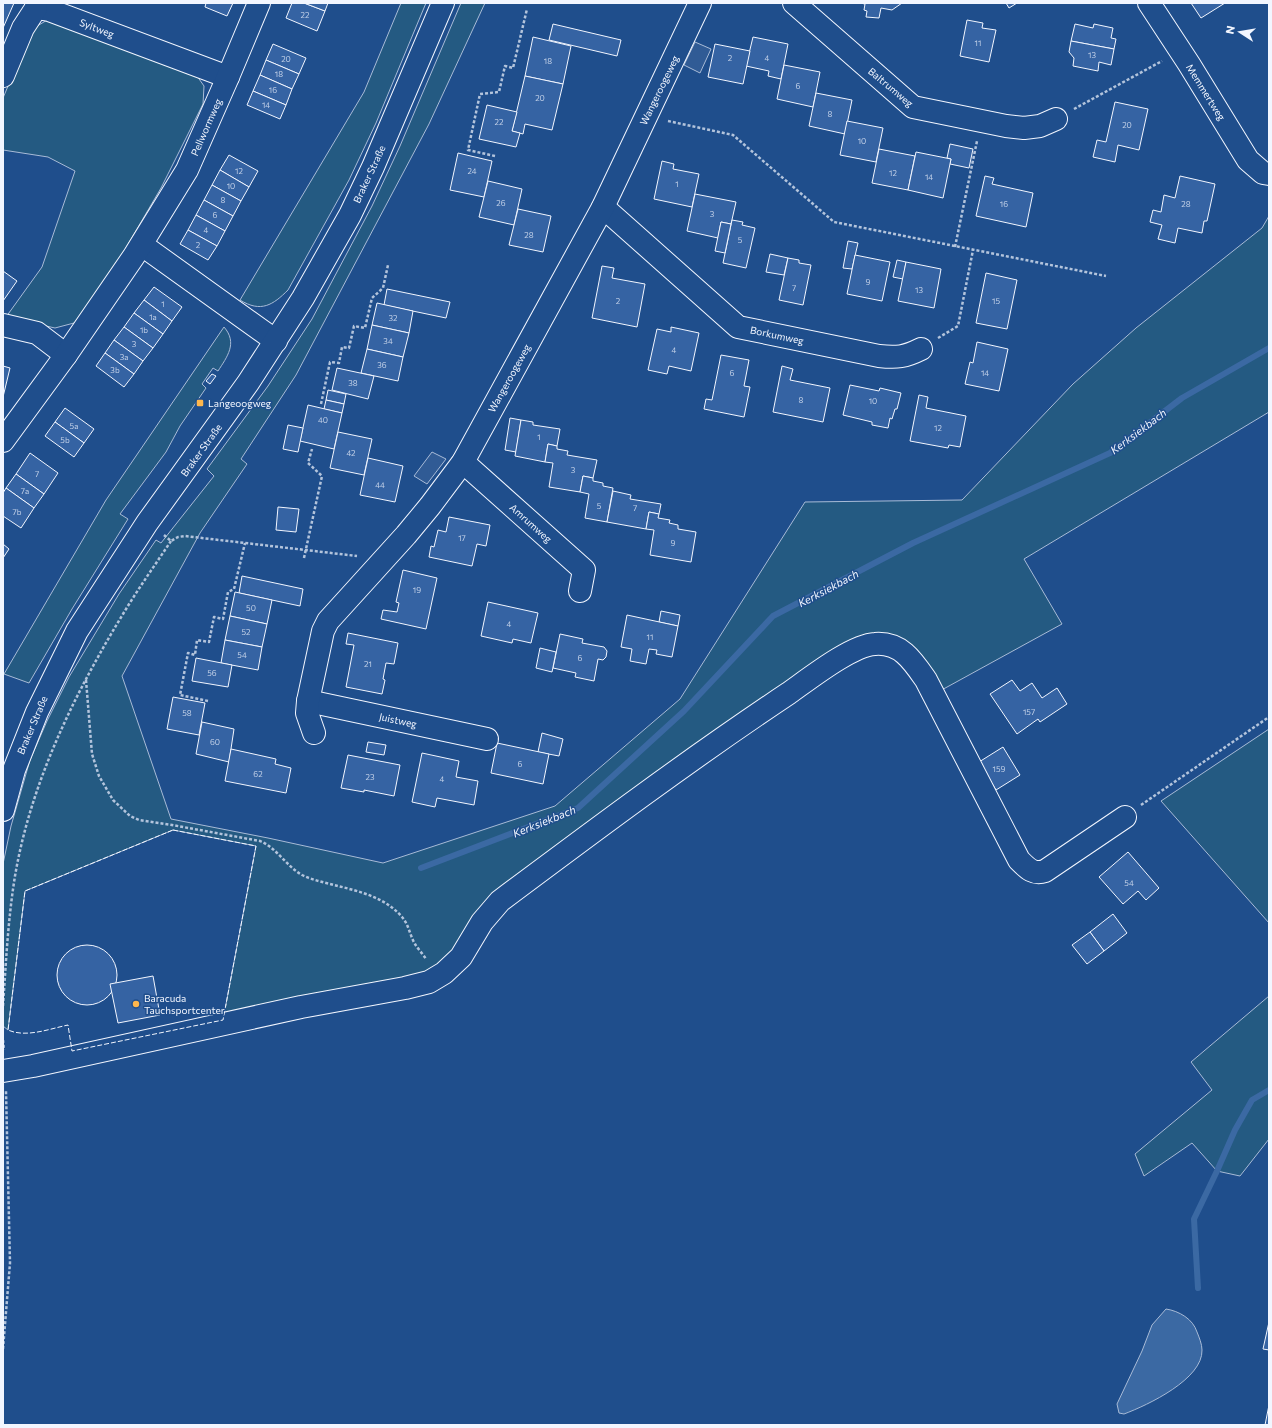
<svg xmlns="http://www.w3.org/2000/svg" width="1272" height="1428" font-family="Commissioner,sans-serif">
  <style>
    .green { fill: #245a82; stroke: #a8bbd7 }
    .parking { fill: #305b95; stroke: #a8bbd7 }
    .water { fill: #3b69a3; stroke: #a8bbd7 }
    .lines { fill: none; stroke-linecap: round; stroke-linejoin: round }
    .stream { stroke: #3b69a3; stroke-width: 6 }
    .building { fill: #3563a3; stroke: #f2f6ff }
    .minor-casing { stroke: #f2f6ff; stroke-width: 24 }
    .major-casing { stroke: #f2f6ff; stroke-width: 24 }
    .path { stroke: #b3c4dc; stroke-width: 2.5; stroke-dasharray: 3 2; stroke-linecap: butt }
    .minor { stroke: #1f4e8c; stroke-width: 22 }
    .major { stroke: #1f4e8c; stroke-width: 22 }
    .fence { stroke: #f2f6ff; stroke-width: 1; stroke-dasharray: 5 2; stroke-linecap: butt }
    .poi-dot { fill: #ffb74d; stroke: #1f4e8c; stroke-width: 1.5 }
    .labels { text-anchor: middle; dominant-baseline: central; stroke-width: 3; stroke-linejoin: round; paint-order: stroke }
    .number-label { font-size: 8px; fill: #c3d1e8 }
    .street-label { font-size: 10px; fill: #f2f6ff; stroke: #1f4e8c }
    .poi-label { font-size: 10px; fill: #f2f6ff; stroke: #1f4e8c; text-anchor: start }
    .water-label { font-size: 11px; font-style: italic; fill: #f2f6ff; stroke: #1f4e8c }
  </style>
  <rect width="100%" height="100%" fill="#1f4e8c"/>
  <!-- green -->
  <g class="green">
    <path d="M401,3H426L376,123L349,180L288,290C273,305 261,313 240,300L364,92Z"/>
    <polygon points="461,3 485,3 429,124 296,375 241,459 247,464 200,533 122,676 171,819 268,838 383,863 555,806 680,699 805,502 962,500 1073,384 1136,328 1262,228 1269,216 1269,412 1024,559 1062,624 938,692 893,641 715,737 428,974 223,1020 256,846 173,830 25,891 8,1030 3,1026 3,864 11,826 30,760 47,721 69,677 119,594 156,540 161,543 214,476 207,469 268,386 312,319 372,206 400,146"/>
    <polygon points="49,19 197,76 204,86 203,104 161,188 110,275 87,309 74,323 55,328 6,317 42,267 75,171 48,157 3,150 3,98 32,29"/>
    <path d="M224,327C238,343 227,357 218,371L213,368L202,384L206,388L180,426L166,452L120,514L128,519L72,609L29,683L4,674L106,500Z"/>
    <polygon points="1269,729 1269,923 1161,801"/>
    <polygon points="1269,996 1269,1139 1240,1176 1217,1171 1192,1143 1144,1176 1135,1154 1212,1090 1191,1062"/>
  </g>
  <!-- parking -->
  <g class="parking">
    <polygon points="695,42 711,49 700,73 684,65"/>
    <polygon points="432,452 446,459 427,484 414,476"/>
  </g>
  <!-- water -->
  <path class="water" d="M1166,1309C1179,1311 1193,1319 1197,1332C1199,1337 1202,1344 1202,1350C1203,1379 1148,1405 1124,1414L1119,1413L1117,1404L1142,1351L1152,1325Z"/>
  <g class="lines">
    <!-- stream -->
    <g class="stream">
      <polyline points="421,868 578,808 684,711 773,616 913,543 1110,453 1182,398 1269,348"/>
      <polyline points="1198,1288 1194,1219 1217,1171 1235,1130 1252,1100 1269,1090"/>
    </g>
  </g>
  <!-- building -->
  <g class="building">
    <polygon points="3,3 14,3 3,28"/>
    <polygon points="206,3 233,3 227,16 205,7"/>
    <polygon points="292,3 304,3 325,11 317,31 286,18"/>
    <polygon points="304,3 328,3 325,11"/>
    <polygon points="860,3 902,3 892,10 881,8 879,18 866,17 867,11 864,10 865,4"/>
    <polygon points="1006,3 1017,3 1009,8"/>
    <polygon points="1191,3 1225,3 1201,18"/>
    <polygon points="967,20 983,23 982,28 996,30 989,62 960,56"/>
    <polygon points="553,24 621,40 617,56 549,40"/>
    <polygon points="1075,24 1093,28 1094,24 1113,28 1111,38 1116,39 1114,49 1071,41"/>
    <polygon points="533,37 571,46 563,84 525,76"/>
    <polygon points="753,37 788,44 781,79 768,76 769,71 746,66"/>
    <polygon points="1071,41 1114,49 1111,65 1099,62 1098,71 1073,66 1074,58 1069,52"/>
    <polygon points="273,44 306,58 299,74 266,60"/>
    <polygon points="715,44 750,51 743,84 708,77"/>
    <polygon points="266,60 299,74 292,89 260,75"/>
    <polygon points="784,65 820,72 813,107 777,99"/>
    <polygon points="260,75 292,89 286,105 253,91"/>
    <polygon points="525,76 563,84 552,130 525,124 523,134 512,131"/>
    <polygon points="253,91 286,105 280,119 247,105"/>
    <polygon points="816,93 852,100 845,134 809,126"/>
    <polygon points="1115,102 1148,109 1139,150 1118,145 1115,162 1093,157 1097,140 1106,142"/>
    <polygon points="487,105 517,112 512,131 520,133 516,147 479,139"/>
    <polygon points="847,121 883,128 876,162 840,155"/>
    <polygon points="950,144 973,149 969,168 950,164 951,159 947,158"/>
    <polygon points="879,149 915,156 908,190 872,183"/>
    <polygon points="916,152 951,159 943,198 908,190"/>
    <polygon points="458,153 492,161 484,197 450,190"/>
    <polygon points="229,155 258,171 249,187 220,170"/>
    <polygon points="662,161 674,164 673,169 699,174 692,207 654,199"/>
    <polygon points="220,170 249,187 241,201 212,185"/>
    <polygon points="985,176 994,178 992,184 1033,193 1026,227 976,216"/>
    <polygon points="1180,176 1215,184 1207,221 1204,221 1202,233 1178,228 1175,243 1158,239 1162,225 1150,222 1153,210 1161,212 1164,195 1175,198"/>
    <polygon points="488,181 522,189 514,225 479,217"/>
    <polygon points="212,185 241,201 233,216 204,200"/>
    <polygon points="695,194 736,202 731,224 721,222 718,238 687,231"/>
    <polygon points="204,200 233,216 225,231 196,215"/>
    <polygon points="518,209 551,216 543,252 509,245"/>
    <polygon points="196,215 225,231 217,246 188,230"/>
    <polygon points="732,220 743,222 742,225 755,228 746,268 723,263"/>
    <polygon points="721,222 731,224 725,253 715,251"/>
    <polygon points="188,230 217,246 208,260 180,244"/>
    <polygon points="848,241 858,243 852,269 843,268"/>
    <polygon points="770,254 788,258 784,275 766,272"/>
    <polygon points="855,255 890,262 882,301 847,294"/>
    <polygon points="788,258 799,260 799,263 811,265 803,305 779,300"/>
    <polygon points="897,260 906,262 903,279 893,277"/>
    <polygon points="906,262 941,269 934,308 898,301"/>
    <polygon points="602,266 614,268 612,278 645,284 637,327 592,318"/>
    <polygon points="3,271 17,281 3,301"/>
    <polygon points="986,273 1017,280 1007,329 976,323"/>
    <polygon points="154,287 182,307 172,321 144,300"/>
    <polygon points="387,289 450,302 446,318 384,305"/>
    <polygon points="144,300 172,321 163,334 134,313"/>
    <polygon points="377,303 413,311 409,333 372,325"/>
    <polygon points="134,313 163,334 153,348 124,327"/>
    <polygon points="372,325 409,333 403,357 367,349"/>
    <polygon points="124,327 153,348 143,361 114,340"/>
    <polygon points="671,327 699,333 691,371 669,366 667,374 648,370 657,329 671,332"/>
    <polygon points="114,340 143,361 134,374 105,353"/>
    <polygon points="977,342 1008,349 999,391 965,384 970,362 973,363"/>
    <polygon points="367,349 403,357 398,381 361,373"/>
    <polygon points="105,353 134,374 124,387 96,366"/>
    <polygon points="721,355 749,360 744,386 750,387 744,417 704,409 706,399 712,400"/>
    <polygon points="3,366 10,368 3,397"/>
    <polygon points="782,366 793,369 790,380 830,388 823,422 773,412"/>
    <polygon points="337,368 374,376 368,399 332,390"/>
    <polygon points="212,374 216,376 210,384 206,381"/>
    <polygon points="850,385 879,391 880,388 901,393 897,409 895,409 892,419 890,418 888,428 872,425 872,422 843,415"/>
    <polygon points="328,390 346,394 344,404 326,400"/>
    <polygon points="919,395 928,397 926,408 966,416 960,447 949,445 948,448 910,441"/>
    <polygon points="326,400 344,404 342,413 324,409"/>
    <polygon points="308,405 342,413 334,449 300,441"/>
    <polygon points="65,408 94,429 84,443 55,422"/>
    <polygon points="510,418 521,420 516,452 505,450"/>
    <polygon points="521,420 533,422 533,425 560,429 557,446 548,444 545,462 515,456"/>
    <polygon points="55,422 84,443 74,457 45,436"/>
    <polygon points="288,425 303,428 298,452 283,449"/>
    <polygon points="338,432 372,439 364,475 330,468"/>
    <polygon points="548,444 557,446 557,449 568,451 567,455 597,460 593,478 583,476 580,492 549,487 553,463 545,462"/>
    <polygon points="30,453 58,473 44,494 16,474"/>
    <polygon points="368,458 403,466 395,502 360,495"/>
    <polygon points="16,474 44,494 34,508 6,488"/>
    <polygon points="583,476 593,478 593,481 603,483 603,486 613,488 607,522 585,518 589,494 580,492"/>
    <polygon points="6,488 34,508 21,528 3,516 3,493"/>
    <polygon points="613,491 631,495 630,499 661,504 659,514 649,512 646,529 607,522"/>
    <polygon points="278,507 299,509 296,532 276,530"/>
    <polygon points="649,512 659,514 658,518 670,520 669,523 678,525 678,529 696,532 691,562 650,555 654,530 646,529"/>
    <polygon points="449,517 490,525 486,546 477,544 472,566 429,557 431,546 434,547 438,530 446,532"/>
    <polygon points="3,544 9,549 3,558"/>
    <polygon points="403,570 437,578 426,629 381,619 383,610 397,612 399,603 396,602"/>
    <polygon points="242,576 303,589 300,606 239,593"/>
    <polygon points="235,592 272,600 267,624 230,616"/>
    <polygon points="488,602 538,613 531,643 513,639 512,643 481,636"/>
    <polygon points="661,611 680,615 678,626 659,622"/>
    <polygon points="627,615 678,626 672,657 656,654 657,650 649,649 646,664 630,661 632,649 621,647"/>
    <polygon points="230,616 267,624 262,647 225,640"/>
    <polygon points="348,633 398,643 394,664 386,663 383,679 385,680 382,694 346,687 354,645 346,644"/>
    <polygon points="560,634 583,639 582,643 604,647 607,651 606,657 603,660 598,659 594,681 575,677 576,673 553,668"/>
    <polygon points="225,640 262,647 258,670 221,663"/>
    <polygon points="540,648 556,652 552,672 536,668"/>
    <polygon points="196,658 232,665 228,687 192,681"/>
    <polygon points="1012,680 1020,691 1032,683 1042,698 1057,688 1067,704 1040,722 1038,719 1017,734 990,694"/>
    <polygon points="173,697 205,703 199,735 167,729"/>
    <polygon points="202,722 234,729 229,762 196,754"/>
    <polygon points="542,733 563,739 559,756 538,752"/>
    <polygon points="368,742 386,745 384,755 366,752"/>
    <polygon points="497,743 549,754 543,784 491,773"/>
    <polygon points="1003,747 1020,775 996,790 979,762"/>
    <polygon points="231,749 276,759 275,764 291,768 286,793 225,781"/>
    <polygon points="422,753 459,761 456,777 478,781 474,805 437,798 435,807 412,802"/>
    <polygon points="348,755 400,765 394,796 364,790 364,792 341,788"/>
    <polygon points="1128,852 1159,888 1146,900 1138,891 1123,904 1099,877"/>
    <polygon points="1113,914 1127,933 1104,951 1090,932"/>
    <polygon points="1090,932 1104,951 1087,964 1072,945"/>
    <circle cx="87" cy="975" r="30"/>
    <polygon points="153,976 160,1015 118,1023 110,984"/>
    <polygon points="1269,1322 1269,1350 1263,1349"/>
    <polygon points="1269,1405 1269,1425 1265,1425"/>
  </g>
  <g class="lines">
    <!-- minor casing -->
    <g class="minor-casing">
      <g id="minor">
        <polyline points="794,3 913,107 1006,126 1024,128 1040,126 1056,119"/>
        <polyline points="1149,3 1189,64 1248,160 1263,173 1269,174"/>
        <polyline points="36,8 49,10 228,77"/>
        <polyline points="3,76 23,28 36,8"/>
        <path d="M603,207L738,327L879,356C897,358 905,357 921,349"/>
        <polyline points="142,245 276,341"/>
        <polyline points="3,325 37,333 66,355"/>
        <polyline points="3,441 66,355 134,256 187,170 228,77 259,3"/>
        <polyline points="463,462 584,570 580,591"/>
        <polyline points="308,701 487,739"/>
        <polyline points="314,733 307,713 308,701 323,631 328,621 406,535 430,506 463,462 603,207 700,3"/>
        <path d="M3,1071L33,1066L301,1007L405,988L429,982L444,973L461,957L482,922L500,901C595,830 690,759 789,693C809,679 852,645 875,644C901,642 913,661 926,680L1019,860C1027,868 1033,875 1045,871L1125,817"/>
      </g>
    </g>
    <!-- major casing -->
    <g class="major-casing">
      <polyline id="major" points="3,810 14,770 37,712 77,631 147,523 248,383 303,298 350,215 373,167 443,3"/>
    </g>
    <!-- path -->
    <g class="path">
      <polyline points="1074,109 1162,61"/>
      <polyline points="668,121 733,135 834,222 1106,276"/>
      <polyline points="495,156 468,150 480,94 499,92 505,66 513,68 527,9"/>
      <polyline points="955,247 977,141"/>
      <polyline points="938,338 958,326 973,250"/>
      <polyline points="321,404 330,362 339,363 342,347 349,348 354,326 365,328 372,298 383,288 388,265"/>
      <polyline points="164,535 171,541 178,537 185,536 357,556"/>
      <polyline points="304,558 322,476 308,463 312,449"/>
      <path d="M86,680L92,754L99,776L113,800L130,816L139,820L172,825L260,841C277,848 286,866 302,875C312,880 323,882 334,885C358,891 385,897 402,917C409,925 410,936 415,944C418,949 423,954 426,959"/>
      <polyline points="208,701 180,695 188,653 195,655 197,640 209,642 214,617 223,619 228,592 234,589 245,543"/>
      <polyline points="1141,805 1269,717"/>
      <path d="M3,1006C6,962 8,919 15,876C31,782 74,695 123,614C138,589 155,565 171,541"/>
      <polyline points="3,1040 4,1050"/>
      <polyline points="3,1349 10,1263 6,1091"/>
    </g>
    <!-- minor -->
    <use href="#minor" class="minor"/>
    <!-- major -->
    <use href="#major" class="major"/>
    <!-- fence -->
    <path class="fence" d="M173,830L256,846L223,1020L72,1051L68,1025C49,1029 26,1038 8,1030L25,891Z"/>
  </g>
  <!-- markers -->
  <g class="poi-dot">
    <rect x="196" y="399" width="8" height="8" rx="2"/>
    <circle cx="136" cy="1004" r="4"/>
  </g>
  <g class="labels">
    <!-- number labels -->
    <g class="number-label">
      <text x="305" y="15">22</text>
      <text x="978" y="43">11</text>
      <text x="1092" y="55">13</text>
      <text x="730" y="58">2</text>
      <text x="767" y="58">4</text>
      <text x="286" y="59">20</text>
      <text x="548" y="61">18</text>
      <text x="279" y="74">18</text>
      <text x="798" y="86">6</text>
      <text x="273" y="90">16</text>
      <text x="540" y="98">20</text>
      <text x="266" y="105">14</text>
      <text x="830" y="114">8</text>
      <text x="499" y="122">22</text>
      <text x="1127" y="125">20</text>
      <text x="862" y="141">10</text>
      <text x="239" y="171">12</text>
      <text x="472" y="171">24</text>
      <text x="893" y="173">12</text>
      <text x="929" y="177">14</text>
      <text x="677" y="184">1</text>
      <text x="231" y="186">10</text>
      <text x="223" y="200">8</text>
      <text x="501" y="203">26</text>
      <text x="1004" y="204">16</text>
      <text x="1186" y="204">28</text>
      <text x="712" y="214">3</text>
      <text x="215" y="215">6</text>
      <text x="206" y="230">4</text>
      <text x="529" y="235">28</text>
      <text x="740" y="240">5</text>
      <text x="198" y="245">2</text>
      <text x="868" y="282">9</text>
      <text x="794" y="288">7</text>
      <text x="919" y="290">13</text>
      <text x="618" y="301">2</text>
      <text x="996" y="301">15</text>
      <text x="163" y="304">1</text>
      <text x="153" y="317">1a</text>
      <text x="393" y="318">32</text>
      <text x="144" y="330">1b</text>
      <text x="388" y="341">34</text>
      <text x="134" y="344">3</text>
      <text x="674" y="350">4</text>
      <text x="124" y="357">3a</text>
      <text x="382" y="365">36</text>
      <text x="115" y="370">3b</text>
      <text x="732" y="373">6</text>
      <text x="985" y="373">14</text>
      <text x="353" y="383">38</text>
      <text x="801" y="400">8</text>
      <text x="873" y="401">10</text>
      <text x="323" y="420">40</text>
      <text x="74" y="426">5a</text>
      <text x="938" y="428">12</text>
      <text x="539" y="437">1</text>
      <text x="65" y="440">5b</text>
      <text x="351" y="453">42</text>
      <text x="573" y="470">3</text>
      <text x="37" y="474">7</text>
      <text x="380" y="485">44</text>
      <text x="25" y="491">7a</text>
      <text x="599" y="506">5</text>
      <text x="635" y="508">7</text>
      <text x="17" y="512">7b</text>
      <text x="462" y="538">17</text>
      <text x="673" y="543">9</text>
      <text x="417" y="590">19</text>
      <text x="251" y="608">50</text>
      <text x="509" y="624">4</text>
      <text x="246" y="632">52</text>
      <text x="650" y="637">11</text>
      <text x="242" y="655">54</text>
      <text x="580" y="658">6</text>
      <text x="368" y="664">21</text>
      <text x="212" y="673">56</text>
      <text x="1029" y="712">157</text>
      <text x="187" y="713">58</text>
      <text x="215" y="742">60</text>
      <text x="520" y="764">6</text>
      <text x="999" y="769">159</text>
      <text x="258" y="774">62</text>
      <text x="370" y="777">23</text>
      <text x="442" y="779">4</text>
      <text x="1129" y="883">54</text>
    </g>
    <!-- street labels -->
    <g class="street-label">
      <text transform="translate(97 28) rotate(21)">Syltweg</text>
      <text transform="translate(891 87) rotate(40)">Baltrumweg</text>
      <text transform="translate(659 90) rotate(-64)">Wangeroogeweg</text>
      <text transform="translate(1206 92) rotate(58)">Memmertweg</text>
      <text transform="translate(206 127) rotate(-66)">Pellwormweg</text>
      <text transform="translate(369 174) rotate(-65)">Braker Straße</text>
      <text transform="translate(777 335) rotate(12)">Borkumweg</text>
      <text transform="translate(509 378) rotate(-61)">Wangeroogeweg</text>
      <text transform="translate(201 450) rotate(-54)">Braker Straße</text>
      <text transform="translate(531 523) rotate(42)">Amrumweg</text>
      <text transform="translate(398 720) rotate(12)">Juistweg</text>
      <text transform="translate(32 725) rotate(-67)">Braker Straße</text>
    </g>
    <!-- poi labels -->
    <g class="poi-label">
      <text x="208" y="403">Langeoogweg</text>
      <text x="144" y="998">Baracuda<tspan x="144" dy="12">Tauchsportcenter</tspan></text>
    </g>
    <!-- water labels -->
    <g class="water-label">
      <text transform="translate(1138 431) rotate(-37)">Kerksiekbach</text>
      <text transform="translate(828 588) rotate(-28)">Kerksiekbach</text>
      <text transform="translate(544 821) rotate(-22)">Kerksiekbach</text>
    </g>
  </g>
  <!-- border -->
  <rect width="1272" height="1428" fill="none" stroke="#f2f6ff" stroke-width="8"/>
  <!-- north arrow -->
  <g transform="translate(1240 32) rotate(282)" stroke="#1f4e8c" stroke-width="3" paint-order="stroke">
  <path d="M0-3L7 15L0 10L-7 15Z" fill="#f2f6ff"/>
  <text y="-6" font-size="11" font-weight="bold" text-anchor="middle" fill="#f2f6ff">N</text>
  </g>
</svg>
